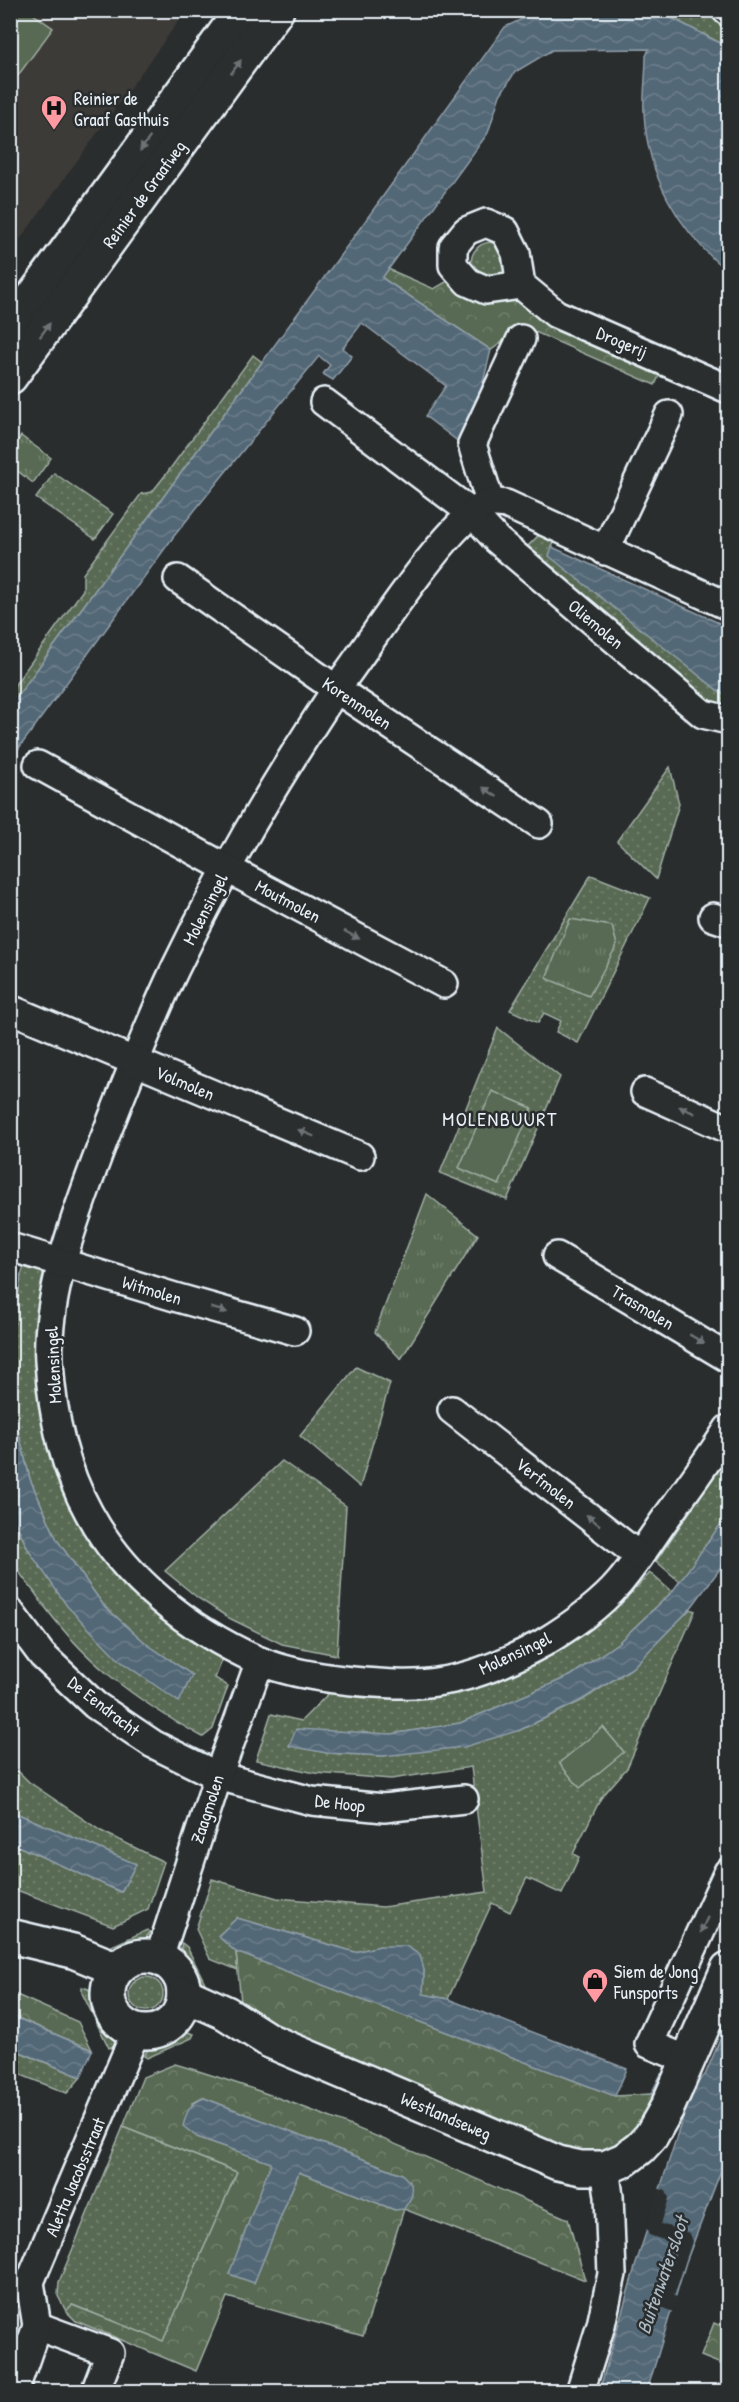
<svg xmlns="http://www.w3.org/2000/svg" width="739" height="2402" font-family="'Patrick Hand',sans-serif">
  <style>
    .built { fill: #3c3a37 }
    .grass { fill: url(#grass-dots); stroke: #a0aea5; stroke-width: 1.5 }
    .forest { fill: url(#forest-crowns); stroke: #a0aea5; stroke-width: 1.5; fill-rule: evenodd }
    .park { fill: url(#park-tufts); stroke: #a0aea5; stroke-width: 1.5 }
    .garden { fill: #596a52; stroke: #a0aea5; stroke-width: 1.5 }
    .water { fill: url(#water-waves); stroke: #8f9eaa; stroke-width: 1.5 }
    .pier { fill: #2a2d2e }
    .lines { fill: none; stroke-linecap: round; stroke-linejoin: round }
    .street-casing { stroke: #e8f1f8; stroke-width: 32 }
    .secondary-casing { stroke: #e8f1f8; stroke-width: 38 }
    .street { stroke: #2a2d2e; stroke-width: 27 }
    .secondary { stroke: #2a2d2e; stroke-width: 33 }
    .oneway { fill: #6c7275 }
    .labels { text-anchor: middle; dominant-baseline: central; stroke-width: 5; stroke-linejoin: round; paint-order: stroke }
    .poi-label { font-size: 18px; fill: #e8f1f8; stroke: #2a2d2e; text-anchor: start }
    .street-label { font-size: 18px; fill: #e8f1f8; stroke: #2a2d2e }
    .neighbourhood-label { font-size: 20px; letter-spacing: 1.5px; fill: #e8f1f8; stroke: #2a2d2e }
    .water-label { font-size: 20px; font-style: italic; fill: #acbac4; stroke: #2a2d2e }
  </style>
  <defs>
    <pattern id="grass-dots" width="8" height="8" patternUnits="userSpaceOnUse" patternTransform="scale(1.5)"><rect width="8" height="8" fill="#596a52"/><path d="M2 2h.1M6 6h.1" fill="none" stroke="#71806c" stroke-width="1.8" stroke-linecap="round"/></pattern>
    <pattern id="forest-crowns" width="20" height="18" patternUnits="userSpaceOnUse" patternTransform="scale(1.5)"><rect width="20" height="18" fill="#596a52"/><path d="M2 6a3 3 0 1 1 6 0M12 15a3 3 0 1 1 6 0" fill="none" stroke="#71806c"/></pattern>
    <pattern id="park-tufts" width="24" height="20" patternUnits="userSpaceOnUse" patternTransform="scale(1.5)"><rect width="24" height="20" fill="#596a52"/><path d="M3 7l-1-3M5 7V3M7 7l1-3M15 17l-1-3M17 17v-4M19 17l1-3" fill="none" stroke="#71806c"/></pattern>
    <pattern id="water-waves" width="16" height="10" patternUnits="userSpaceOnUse" patternTransform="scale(1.5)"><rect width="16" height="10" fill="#536776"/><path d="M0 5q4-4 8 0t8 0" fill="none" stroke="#6c7d8a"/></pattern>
  </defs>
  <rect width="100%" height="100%" fill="#2a2d2e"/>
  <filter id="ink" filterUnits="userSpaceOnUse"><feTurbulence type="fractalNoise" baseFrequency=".0167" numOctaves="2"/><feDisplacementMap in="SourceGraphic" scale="12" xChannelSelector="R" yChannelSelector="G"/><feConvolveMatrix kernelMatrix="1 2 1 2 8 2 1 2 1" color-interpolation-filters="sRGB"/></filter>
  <g filter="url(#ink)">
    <!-- built -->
    <polygon class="built" points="11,11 186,11 11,252"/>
    <!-- grass -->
    <g class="grass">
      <polygon points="219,11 233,11 11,317 11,296"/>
      <polygon points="658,11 715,11 728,20 728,47"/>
      <path d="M490,242L501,246L506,269L503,274L486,280L472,268C469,255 476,244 490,242Z"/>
      <polygon points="253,355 262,362 11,705 11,690 83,590 83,574 141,494 152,492 167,473"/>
      <polygon points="54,473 113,514 95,539 36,498"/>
      <polygon points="540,534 555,541 552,547 721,693 728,695 728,709 711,705 526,548"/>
      <polygon points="670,767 679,804 656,879 617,841"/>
      <polygon points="591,875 650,898 578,1043 556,1032 561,1021 544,1013 538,1023 510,1010"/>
      <polygon points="498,1028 560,1077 507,1200 440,1173"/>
      <path d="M26,1261L44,1266L50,1278L46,1415L123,1580L168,1623L223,1658L215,1678L228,1686L213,1729L203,1737C133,1699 80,1659 35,1593C26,1581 14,1568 11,1554C8,1542 11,1525 10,1512L29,1551L119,1660L179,1701L192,1675L148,1645L104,1606L57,1540L30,1479L13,1410L12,1336L21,1275Z"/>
      <polygon points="356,1367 390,1383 360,1487 300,1436"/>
      <polygon points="728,1456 728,1514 680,1582 656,1561"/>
      <polygon points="282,1461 346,1506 337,1655 282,1644 229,1618 198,1598 165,1571"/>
      <path d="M650,1573L672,1592L618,1643L570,1676L460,1723L392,1734L346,1733L289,1745L327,1753L383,1756L520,1730L581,1701L632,1668L690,1609L695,1611L627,1768L601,1798L573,1854L579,1857L562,1894L527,1878L510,1912L492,1903L448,1999L423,1994L424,1970L380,1946L355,1952L237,1918L218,1936L236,1952L238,1970L210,1959L196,1929L212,1879L277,1898L383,1907L487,1892L471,1767L391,1779L315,1773L256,1760L271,1714L301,1721L329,1693C421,1711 519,1684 593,1627C614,1611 632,1592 650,1573Z"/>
      <polygon points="10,1763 29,1782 101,1831 164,1862 148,1909 113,1926 11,1888 11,1843 121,1892 136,1864 11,1811"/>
      <polygon points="147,1930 150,1932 143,1944 111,1957 103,1950"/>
      <path d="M182,1943L187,1947L210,1993L195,1990C194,1985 194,1980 192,1975C186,1960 177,1962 182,1943Z"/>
      <circle cx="146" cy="1994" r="17"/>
      <path d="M82,1987C98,1990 97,2004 103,2016C110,2031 114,2025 115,2045L109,2048L82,1993Z"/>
      <polygon points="184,2031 194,2034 192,2038 147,2058 144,2056 151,2044"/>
      <polygon points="10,2048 81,2077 67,2093 11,2071"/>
      <polygon points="123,2127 237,2172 163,2342 73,2305 66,2311 58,2296 59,2282"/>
    </g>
    <!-- forest -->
    <g class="forest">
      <polygon points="388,269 434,289 453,278 469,297 491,301 515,298 551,326 663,367 655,385 524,327 491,350 382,278"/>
      <path d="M236,1952L615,2096L651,2094L656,2097C634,2132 630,2144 590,2159L242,2012Z"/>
      <polygon points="10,1992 78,2022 92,2050 11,2015"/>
      <path d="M175,2064C310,2103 439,2163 568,2219L585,2280L404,2209L363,2336L227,2297L196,2371L76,2321L66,2311L72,2305L163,2341L237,2172L123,2127L143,2077ZM204,2098L402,2174L395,2210L299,2172L254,2282L230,2274L272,2163L197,2137L192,2103Z"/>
      <polygon points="714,2323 728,2329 728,2367 701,2356"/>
    </g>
    <!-- park -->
    <g class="park">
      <polygon points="21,436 51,458 33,483 11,466 11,450"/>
      <polygon points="570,919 612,926 617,945 589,996 546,978"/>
      <polygon points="427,1194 478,1235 401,1359 375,1332"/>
    </g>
    <!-- garden -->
    <g class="garden">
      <polygon points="11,10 29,11 53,28 11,85"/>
      <polygon points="492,1091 532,1108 499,1185 459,1168"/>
      <polygon points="603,1727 624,1752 580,1788 559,1763"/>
    </g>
    <!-- water -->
    <g class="water">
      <path d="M539,11H658L728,47L724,68L728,74V272C679,231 647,177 644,112C643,94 646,75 646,56L649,49L552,50L515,72L500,95L488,133L382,278L491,350L479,399L459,442L425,416L446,386L362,323L343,348L352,356L333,380L323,374L330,365L319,356L174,536L11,759V705L342,253L505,27Z"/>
      <polygon points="552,547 728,627 728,695 721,693 549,556"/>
      <polygon points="11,1271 21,1275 12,1336 13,1410 30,1479 57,1540 104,1606 148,1645 192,1675 179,1702 119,1660 67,1606 29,1551 11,1512"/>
      <polygon points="728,1514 728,1558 690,1609 632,1668 580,1701 520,1730 464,1747 383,1756 327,1753 289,1746 296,1729 392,1734 460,1723 570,1676 618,1643 672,1592"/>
      <polygon points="11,1811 136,1864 121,1892 11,1843"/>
      <polygon points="237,1918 355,1952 380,1946 406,1946 420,1955 424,1970 423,1994 448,1999 627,2069 615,2096 236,1952 218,1936"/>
      <polygon points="10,2015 92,2050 81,2077 11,2048"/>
      <polygon points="728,2021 728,2152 686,2262 647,2391 599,2392 635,2267 683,2117 683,2107 651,2094 661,2074 693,2086 705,2075"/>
      <path d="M204,2098L402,2174L411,2184L412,2196L404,2209L395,2210L299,2172L254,2283L229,2274L271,2163L197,2137L183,2126C187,2111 189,2104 204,2098Z"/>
    </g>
    <!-- pier -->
    <polygon class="pier" points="657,2188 666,2191 669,2198 661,2224 689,2233 692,2241 674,2296 678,2297 673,2312 663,2308 660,2301 678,2245 649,2235 646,2228"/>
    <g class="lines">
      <!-- street casing -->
      <g class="street-casing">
        <g id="street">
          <polyline points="726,10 728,12"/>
          <polyline points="521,285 486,290 468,282 453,265 453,247 466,231 486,223 505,231 516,253 521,285 556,314 728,389"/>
          <polyline points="324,402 473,514 497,540 703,714 728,720"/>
          <polyline points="490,502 472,444 521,339"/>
          <polyline points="605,551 669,415"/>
          <polyline points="178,579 336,689 539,824"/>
          <path d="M728,606L506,504C500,503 493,502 487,504C450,519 376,634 349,671C330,697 313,725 295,753C251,823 211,894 175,969C148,1025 126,1084 103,1142C79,1206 45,1293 49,1361C52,1413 64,1468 89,1513C125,1580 189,1629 257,1660C290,1674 328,1679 363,1682C389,1684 416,1686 442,1681C477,1676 512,1660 543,1643C571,1626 599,1607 620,1582C637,1562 651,1539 666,1518C688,1488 709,1459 728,1429"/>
          <polyline points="38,765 226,868 444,984"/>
          <polyline points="713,917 728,922"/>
          <polyline points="10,1009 360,1156"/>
          <polyline points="645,1092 728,1129"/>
          <polyline points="10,1247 178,1298 295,1331"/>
          <polyline points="557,1256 728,1358"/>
          <polyline points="452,1410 639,1556"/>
          <polyline points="10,1612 42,1655 95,1705 153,1744 218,1776 312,1801 384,1808 464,1799"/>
          <polyline points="159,1958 218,1776 260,1661"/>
          <polyline points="688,2060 649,2044 728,1872"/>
          <polyline points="37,2326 110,2353 95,2392"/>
          <polyline points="14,2392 37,2326 30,2282 136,2031"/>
          <polyline points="580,2392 601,2325 612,2274 609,2196 605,2168"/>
        </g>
      </g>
      <!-- secondary casing -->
      <g class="secondary-casing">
        <g id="secondary">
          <polyline points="10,329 242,10"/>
          <polyline points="10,377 277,10"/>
          <polyline points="10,1936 73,1951 117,1969"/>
          <circle cx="146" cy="1994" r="38"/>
          <polyline points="184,1994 226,2013 270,2041 558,2163 581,2168 605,2168 624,2160 640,2148 651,2136 667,2108 728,1969"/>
        </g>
      </g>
      <!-- street -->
      <use href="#street" class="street"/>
      <!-- secondary -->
      <use href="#secondary" class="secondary"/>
    </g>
    <!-- one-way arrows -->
    <defs><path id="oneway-solid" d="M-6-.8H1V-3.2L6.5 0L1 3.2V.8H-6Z" transform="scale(1.5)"/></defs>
    <g class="oneway">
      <use href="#oneway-solid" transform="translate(236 67) rotate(-54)"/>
      <use href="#oneway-solid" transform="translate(145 144) rotate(126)"/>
      <use href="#oneway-solid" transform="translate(45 330) rotate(-54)"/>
      <use href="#oneway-solid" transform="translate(490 792) rotate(-146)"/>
      <use href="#oneway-solid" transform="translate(352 935) rotate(28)"/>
      <use href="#oneway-solid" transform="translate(687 1110) rotate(-156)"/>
      <use href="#oneway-solid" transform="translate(306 1133) rotate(-157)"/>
      <use href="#oneway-solid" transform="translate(219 1310) rotate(16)"/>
      <use href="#oneway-solid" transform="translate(697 1339) rotate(31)"/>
      <use href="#oneway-solid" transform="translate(593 1520) rotate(-142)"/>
      <use href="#oneway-solid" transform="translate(704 1925) rotate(115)"/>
    </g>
  </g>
  <!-- icons -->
  <defs>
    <g id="hospital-pin" transform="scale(1.35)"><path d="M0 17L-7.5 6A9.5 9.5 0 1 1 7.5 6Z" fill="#ff9aa2" stroke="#2a2d2e"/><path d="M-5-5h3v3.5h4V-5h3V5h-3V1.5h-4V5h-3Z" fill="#111"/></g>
    <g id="shop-pin" transform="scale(1.35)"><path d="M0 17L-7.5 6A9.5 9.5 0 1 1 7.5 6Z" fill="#ff9aa2" stroke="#2a2d2e"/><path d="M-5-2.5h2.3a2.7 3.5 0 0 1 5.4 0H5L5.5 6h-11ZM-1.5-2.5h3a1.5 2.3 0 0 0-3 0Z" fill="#111"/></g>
  </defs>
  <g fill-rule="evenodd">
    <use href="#hospital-pin" x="54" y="108"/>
    <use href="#shop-pin" x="595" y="1981"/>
  </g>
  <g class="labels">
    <!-- poi labels -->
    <g class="poi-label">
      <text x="74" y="98">Reinier de<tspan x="74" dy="21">Graaf Gasthuis</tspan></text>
      <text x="614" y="1971">Siem de Jong<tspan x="614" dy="21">Funsports</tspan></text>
    </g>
    <!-- street labels -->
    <g class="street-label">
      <text transform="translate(144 194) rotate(-54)">Reinier de Graafweg</text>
      <text transform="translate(622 342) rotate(23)">Drogerij</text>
      <text transform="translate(596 624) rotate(40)">Oliemolen</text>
      <text transform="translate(357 703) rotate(34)">Korenmolen</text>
      <text transform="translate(288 901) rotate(28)">Moutmolen</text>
      <text transform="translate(205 909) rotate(-63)">Molensingel</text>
      <text transform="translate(185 1083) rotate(23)">Volmolen</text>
      <text transform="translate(152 1290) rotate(17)">Witmolen</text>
      <text transform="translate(643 1307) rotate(31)">Trasmolen</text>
      <text transform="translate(53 1365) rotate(-93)">Molensingel</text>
      <text transform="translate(546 1483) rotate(38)">Verfmolen</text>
      <text transform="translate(515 1653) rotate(-25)">Molensingel</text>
      <text transform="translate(104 1706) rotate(38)">De Eendracht</text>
      <text transform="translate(340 1803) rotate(7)">De Hoop</text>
      <text transform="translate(207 1809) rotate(-72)">Zaagmolen</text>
      <text transform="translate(446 2116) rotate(23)">Westlandseweg</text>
      <text transform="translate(75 2177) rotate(-67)">Aletta Jacobsstraat</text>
    </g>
    <!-- neighbourhood labels -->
    <g class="neighbourhood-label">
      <text x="500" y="1118">MOLENBUURT</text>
    </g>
    <!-- water labels -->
    <g class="water-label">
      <text transform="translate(662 2275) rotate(-71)">Buitenwatersloot</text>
    </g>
  </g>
  <!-- margin -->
  <rect width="739" height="2402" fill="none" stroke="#2a2d2e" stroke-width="36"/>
  <rect x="18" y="18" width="703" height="2366" fill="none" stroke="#e8f1f8" stroke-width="2" filter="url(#ink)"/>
</svg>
